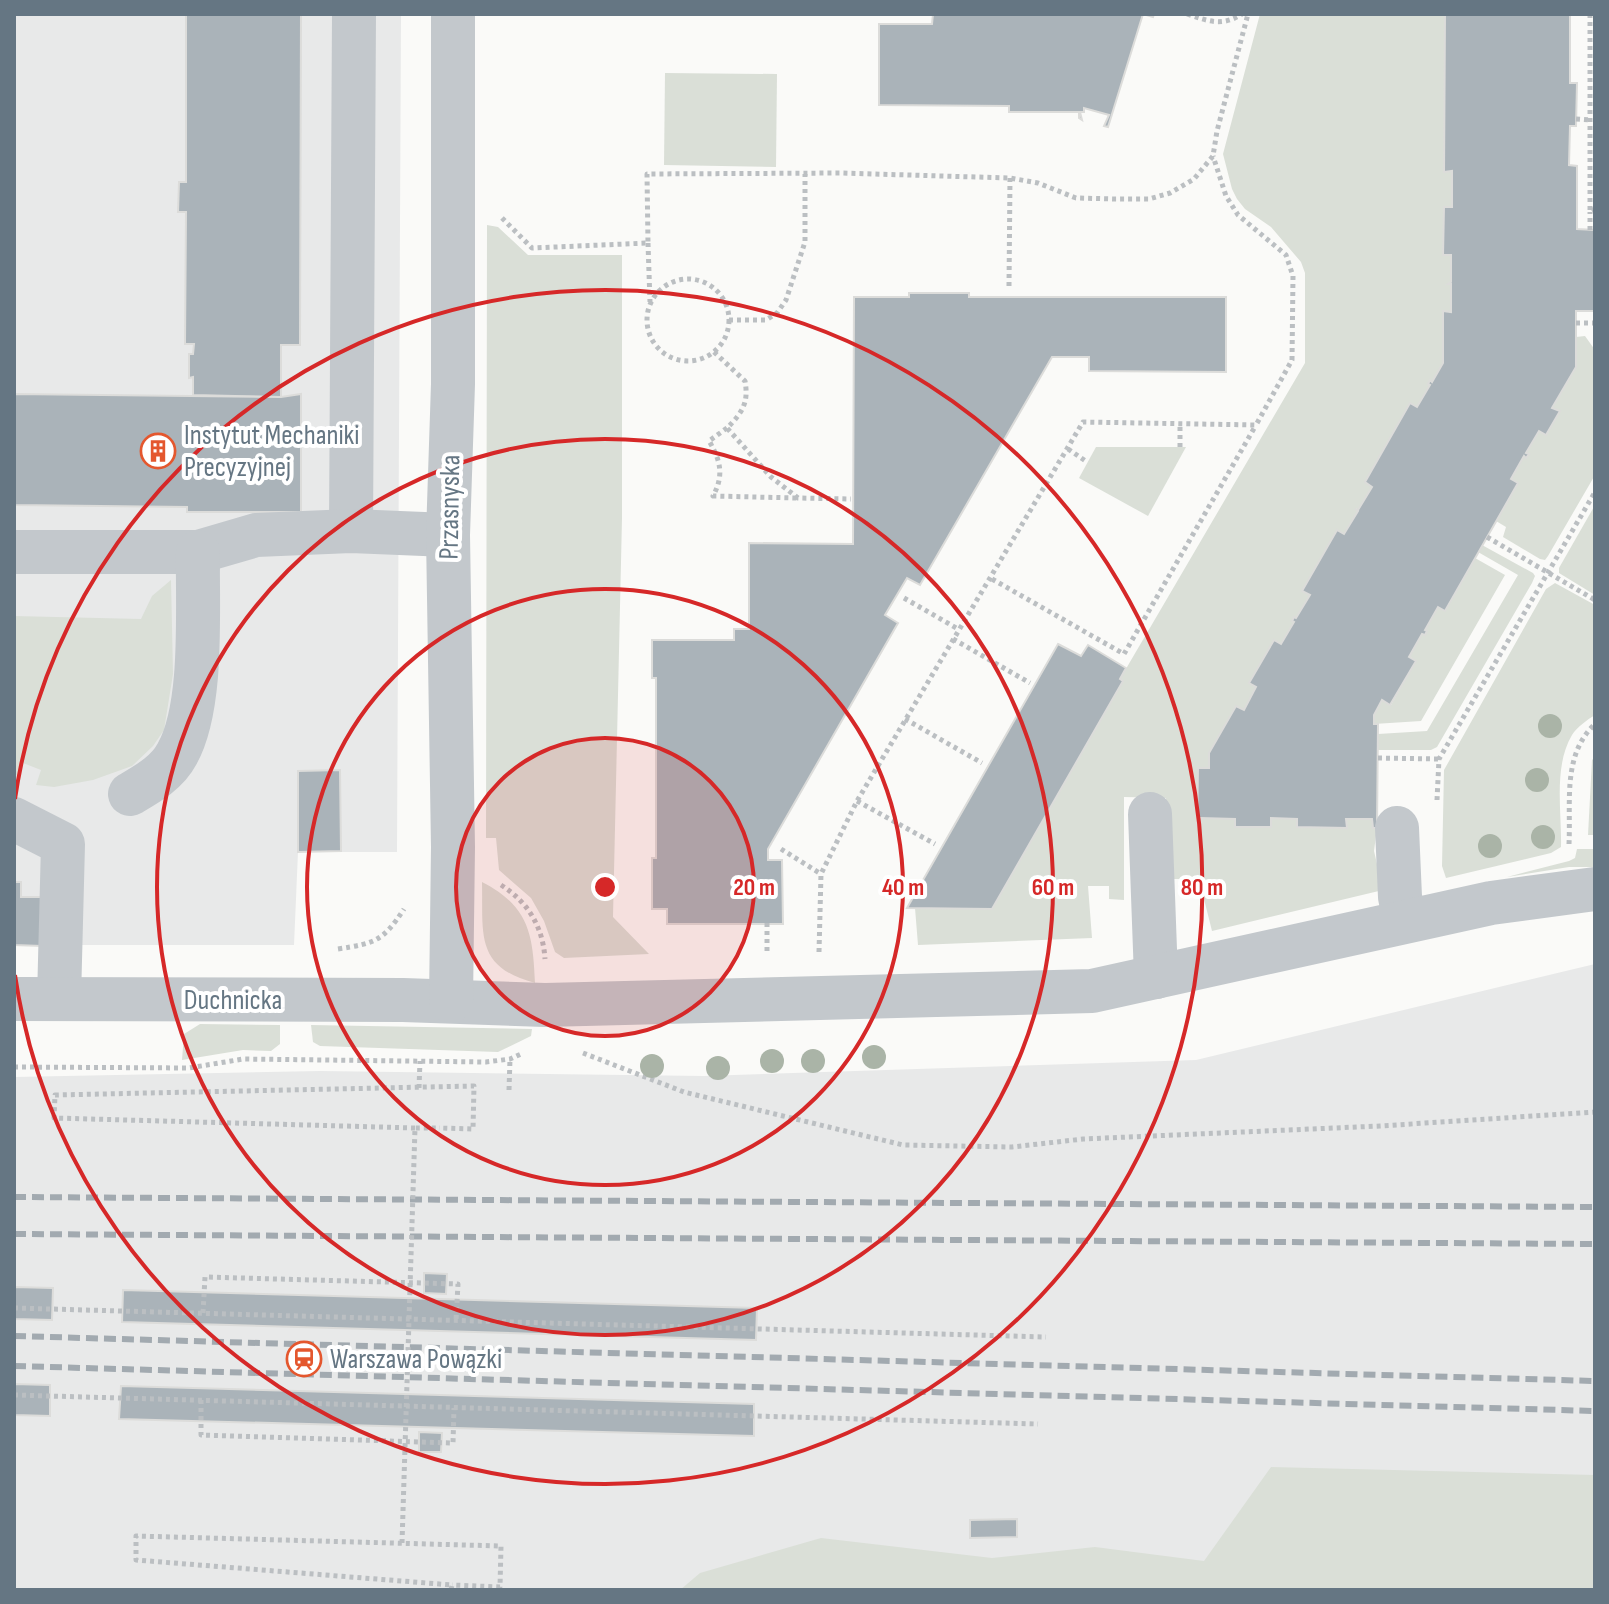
<svg xmlns="http://www.w3.org/2000/svg" width="1609" height="1604" font-family="'Sofia Sans Condensed',sans-serif">
  <style>
    .built { fill: #e8e9e9 }
    .green { fill: #dadfd7 }
    .building { fill: #aab3b9; stroke: #dcdcda; stroke-width: 2 }
    .lines { fill: none; stroke-linecap: round; stroke-linejoin: round }
    .path { stroke: #bbbfc2; stroke-width: 5; stroke-dasharray: 4 4; stroke-linecap: butt }
    .minor { stroke: #c3c8cc; stroke-width: 44 }
    .rail { stroke: #a2aab0; stroke-width: 6; stroke-dasharray: 12 6; stroke-linecap: butt }
    .path-bridge { stroke: #bbbfc2; stroke-width: 5; stroke-dasharray: 4 4; stroke-linecap: butt }
    .tree { fill: #aab4a7 }
    .ring { fill: none; stroke: #d62828; stroke-width: 4 }
    .labels { text-anchor: middle; dominant-baseline: central; stroke-width: 8; stroke-linejoin: round; paint-order: stroke }
    .poi-label { font-size: 28px; fill: #657683; stroke: #fff; text-anchor: start }
    .street-label { font-size: 28px; fill: #657683; stroke: #fff }
    .centre { fill: #d62828; stroke: #fff; stroke-width: 4 }
    .ring-label { font-size: 24px; text-anchor: middle; font-weight: bold; fill: #d62828; stroke: #fff; stroke-width: 8; stroke-linejoin: round; paint-order: stroke }
  </style>
  <rect width="100%" height="100%" fill="#fafaf8"/>
  <!-- built -->
  <g class="built">
    <polygon points="14,14 401,14 397,852 298,852 294,945 14,945"/>
    <polygon points="1595,964 1595,1590 14,1590 14,1077 320,1071 704,1076 1196,1060"/>
  </g>
  <!-- green -->
  <g class="green">
    <polygon points="1260,14 1445,14 1444,171 1452,171 1452,207 1444,208 1443,254 1451,255 1451,282 1449,284 1451,284 1451,312 1444,311 1443,363 1432,382 1430,381 1430,385 1417,407 1410,404 1365,482 1372,487 1358,510 1356,508 1358,511 1344,534 1337,530 1303,591 1310,595 1296,618 1294,618 1294,622 1281,644 1274,641 1250,683 1256,687 1244,710 1236,706 1209,753 1209,768 1198,769 1198,827 1201,826 1201,818 1235,819 1236,827 1270,827 1271,818 1297,819 1297,826 1347,827 1346,819 1372,819 1377,828 1374,851 1383,890 1212,931 1199,879 1166,879 1166,798 1124,797 1124,900 1109,899 1109,886 1088,886 1092,938 918,945 915,908 1120,679 1305,363 1305,273 1301,262 1271,227 1245,209 1237,199 1232,189 1223,154"/>
    <polygon points="665,73 777,74 776,167 664,165"/>
    <polygon points="487,225 498,227 528,255 622,255 622,518 613,917 649,954 564,958 555,952 544,921 531,898 499,870 496,838 486,838"/>
    <polygon points="1585,336 1595,350 1595,475 1548,556 1545,560 1540,559 1503,537 1506,527 1496,521 1518,483 1511,479 1524,456 1527,457 1528,454 1526,453 1539,431 1546,434 1559,411 1552,408 1576,337"/>
    <polygon points="1096,447 1186,447 1148,516 1079,478"/>
    <polygon points="1595,505 1595,595 1559,573 1559,568"/>
    <polygon points="1482,545 1533,573 1535,576 1532,583 1437,747 1431,750 1378,750 1378,734 1427,731 1518,575 1478,552"/>
    <polygon points="1475,558 1505,575 1421,721 1374,724 1374,715 1382,700 1391,705 1416,661 1409,656 1438,607 1445,611"/>
    <polygon points="171,580 173,674 164,730 153,746 132,766 93,780 54,787 36,785 41,770 23,763 20,777 14,774 14,616 141,619 152,596"/>
    <path d="M1555,583L1595,605V715C1587,720 1577,727 1572,735C1553,767 1562,813 1561,847L1551,853L1446,878L1442,866L1444,770L1546,589Z"/>
    <polygon points="1595,757 1595,835 1588,835 1592,760"/>
    <polygon points="1577,849 1595,849 1595,867 1569,867 1507,877 1569,861 1575,858"/>
    <path d="M482,882C529,906 533,934 535,983C475,967 483,935 482,882Z"/>
    <polygon points="200,1024 280,1025 280,1044 271,1051 243,1050 182,1060 184,1034"/>
    <polygon points="311,1025 532,1029 531,1036 498,1052 320,1046 313,1042"/>
    <polygon points="1271,1467 1595,1475 1595,1590 680,1590 700,1573 821,1538 992,1558 1095,1547 1204,1561"/>
  </g>
  <!-- building -->
  <g class="building">
    <polygon points="186,14 301,14 300,345 281,345 281,397 193,395 193,377 189,378 189,354 193,354 194,344 185,344 186,212 178,212 179,182 186,182"/>
    <polygon points="933,14 1154,14 1153,17 1143,14 1108,127 1104,126 1109,115 1084,108 1084,112 1080,112 1082,120 1079,118 1079,112 1009,112 1009,106 879,105 879,24 932,24"/>
    <polygon points="1445,14 1570,14 1570,83 1577,83 1576,126 1570,126 1569,165 1577,166 1577,229 1595,230 1595,311 1576,311 1576,367 1552,408 1560,411 1546,435 1539,431 1526,453 1529,454 1526,458 1524,456 1511,479 1518,483 1445,611 1438,607 1425,630 1427,631 1425,635 1422,634 1409,657 1416,661 1390,705 1382,700 1374,715 1374,724 1378,724 1377,828 1373,828 1372,819 1346,819 1347,828 1297,827 1297,819 1271,818 1271,827 1235,827 1235,819 1201,818 1201,826 1197,827 1198,768 1209,768 1209,753 1236,706 1244,710 1256,687 1249,683 1274,640 1281,644 1294,622 1292,621 1294,617 1296,618 1310,595 1302,591 1337,530 1344,534 1358,511 1355,509 1358,510 1372,487 1365,482 1410,403 1417,407 1430,385 1428,384 1430,380 1432,382 1443,363 1443,311 1451,312 1451,284 1448,284 1451,282 1451,255 1443,255 1444,207 1452,207 1452,171 1444,172"/>
    <polygon points="909,293 969,293 969,297 1226,297 1226,372 1089,371 1089,357 1052,357 920,585 907,578 885,615 898,623 768,849 768,860 782,860 783,924 667,924 667,909 652,909 652,858 656,858 656,678 652,678 652,640 734,640 734,629 749,629 749,543 853,544 854,297 909,297"/>
    <polygon points="14,394 281,397 301,394 301,512 187,512 187,507 14,505"/>
    <polygon points="1058,644 1081,656 1088,645 1126,668 1120,679 1123,681 992,909 907,908"/>
    <polygon points="340,770 341,851 298,852 298,771"/>
    <polygon points="14,882 21,882 21,897 41,897 42,946 14,945"/>
    <polygon points="424,1273 447,1274 446,1294 424,1293"/>
    <polygon points="14,1287 53,1288 52,1320 14,1319"/>
    <polygon points="123,1290 757,1308 756,1340 122,1322"/>
    <polygon points="14,1384 50,1385 50,1416 14,1415"/>
    <polygon points="121,1386 754,1404 754,1436 119,1419"/>
    <polygon points="419,1432 442,1433 441,1452 419,1452"/>
    <polygon points="1017,1519 1017,1537 970,1538 970,1520"/>
  </g>
  <g class="lines">
    <!-- path -->
    <g class="path">
      <path d="M1187,14C1208,21 1222,27 1242,14"/>
      <polyline points="1590,14 1590,212 1595,209"/>
      <polyline points="1576,119 1590,120"/>
      <polyline points="502,218 532,248 648,243 647,174 840,173 1010,178 1038,183 1076,198 1115,199 1149,199 1170,193 1194,179 1213,156 1217,131 1248,14"/>
      <polyline points="1590,230 1590,212"/>
      <polyline points="648,243 650,302"/>
      <circle cx="688" cy="320" r="41"/>
      <polyline points="1009,286 1010,178"/>
      <polyline points="729,320 766,320 777,313 786,300 805,242 805,174"/>
      <polyline points="1576,323 1595,323"/>
      <path d="M714,352L745,381C749,403 742,413 727,428L771,477L798,498L851,499"/>
      <path d="M727,428L709,441C721,461 724,476 713,496L797,498"/>
      <polyline points="1180,447 1180,424"/>
      <polyline points="1068,449 1087,462"/>
      <polyline points="1487,537 1595,600"/>
      <polyline points="992,579 1124,654 1256,425"/>
      <polyline points="904,598 958,629"/>
      <polyline points="953,639 1030,683"/>
      <polyline points="905,719 982,763"/>
      <polyline points="1378,758 1439,759"/>
      <polyline points="1437,800 1439,759 1595,492"/>
      <polyline points="857,801 935,844"/>
      <path d="M1569,844C1571,802 1562,755 1595,724"/>
      <polyline points="781,849 821,874"/>
      <path d="M501,885C528,902 543,927 545,959"/>
      <polyline points="767,923 767,953"/>
      <path d="M338,949C376,943 383,941 404,909"/>
      <polyline points="819,952 821,874 857,801 1083,422 1256,425 1292,360 1293,276 1286,255 1238,215 1226,196 1213,156"/>
      <polyline points="583,1053 684,1092 903,1145 1012,1147 1083,1139 1380,1126 1595,1112"/>
      <polyline points="14,1067 189,1068 243,1059 486,1062 510,1059 521,1054"/>
      <polyline points="419,1088 420,1061"/>
      <polyline points="509,1090 510,1059"/>
      <polyline points="415,1128 54,1118 55,1095 474,1086 473,1129 439,1128"/>
      <polyline points="14,1308 1046,1337"/>
      <polyline points="203,1313 205,1277 241,1278 458,1284 456,1320"/>
      <polyline points="14,1395 1038,1424"/>
      <polyline points="201,1400 201,1435 453,1443 454,1408"/>
      <polyline points="451,1590 452,1585 136,1560 136,1536 501,1546 500,1587 452,1585"/>
    </g>
    <!-- minor -->
    <g class="minor">
      <polyline points="351,531 354,14"/>
      <polyline points="14,552 198,552 256,535 351,531 448,535"/>
      <path d="M130,794C147,784 167,773 177,754C204,706 197,609 198,552"/>
      <polyline points="1150,814 1156,977"/>
      <polyline points="14,819 63,844 59,999"/>
      <polyline points="1397,828 1400,897 1405,921"/>
      <polyline points="14,999 403,1000 545,1005 1092,991 1491,903 1595,889"/>
      <polyline points="451,1001 453,847 448,535 453,384 453,14"/>
    </g>
    <!-- rail -->
    <g class="rail">
      <polyline points="14,1197 1595,1207"/>
      <polyline points="14,1234 1595,1244"/>
      <polyline points="14,1336 1595,1381"/>
      <polyline points="14,1366 1595,1411"/>
    </g>
    <!-- path-bridge -->
    <polyline class="path-bridge" points="402,1543 415,1128 439,1128"/>
  </g>
  <!-- trees -->
  <g class="tree">
    <circle cx="1550" cy="726" r="12"/>
    <circle cx="1537" cy="780" r="12"/>
    <circle cx="1543" cy="837" r="12"/>
    <circle cx="1490" cy="846" r="12"/>
    <circle cx="874" cy="1057" r="12"/>
    <circle cx="772" cy="1061" r="12"/>
    <circle cx="813" cy="1061" r="12"/>
    <circle cx="652" cy="1066" r="12"/>
    <circle cx="718" cy="1068" r="12"/>
  </g>
  <!-- distance rings -->
  <circle cx="605" cy="887" r="149" fill="#d62828" fill-opacity=".12"/>
  <g class="ring">
    <circle cx="605" cy="887" r="149"/>
    <circle cx="605" cy="887" r="298"/>
    <circle cx="605" cy="887" r="448"/>
    <path d="M15 799A597 597 0 1 1 15 975"/>
  </g>
  <!-- icons -->
  <defs>
    <g id="building-ring" transform="scale(1.8)"><circle r="9.5" fill="#fff" stroke="#e4572e" stroke-width="1.5"/><path d="M-4-6H4V6H1V3H-1V6H-4ZM-2.5-4.3h1.7v1.8h-1.7ZM.8-4.3h1.7v1.8H.8ZM-2.5-1h1.7V.8h-1.7ZM.8-1h1.7V.8H.8Z" fill="#e4572e"/></g>
    <g id="station-ring" transform="scale(1.8)"><circle r="9.5" fill="#fff" stroke="#e4572e" stroke-width="1.5"/><path d="M-3-6H3Q5-6 5-4V2Q5 4 3 4L4.5 6H3L1.5 4h-3L-3 6H-4.5L-3 4Q-5 4-5 2V-4Q-5-6-3-6ZM-3.5-4v3h7v-3ZM-3.5 1v1.5H-2V1ZM2 1v1.5H3.5V1Z" fill="#e4572e"/></g>
  </defs>
  <g fill-rule="evenodd">
    <use href="#building-ring" x="158" y="451"/>
    <use href="#station-ring" x="304" y="1359"/>
  </g>
  <g class="labels">
    <!-- poi labels -->
    <g class="poi-label">
      <text x="184" y="435">Instytut Mechaniki<tspan x="184" dy="32">Precyzyjnej</tspan></text>
      <text x="330" y="1359">Warszawa Powązki</text>
    </g>
    <!-- street labels -->
    <g class="street-label">
      <text transform="translate(450 507) rotate(-89)">Przasnyska</text>
      <text x="233" y="1000">Duchnicka</text>
    </g>
  </g>
  <circle cx="605" cy="887" r="12" class="centre"/>
  <g class="ring-label">
    <text x="754" y="895">20 m</text>
    <text x="903" y="895">40 m</text>
    <text x="1053" y="895">60 m</text>
    <text x="1202" y="895">80 m</text>
  </g>
  <!-- border -->
  <rect width="1609" height="1604" fill="none" stroke="#657683" stroke-width="32"/>
</svg>
